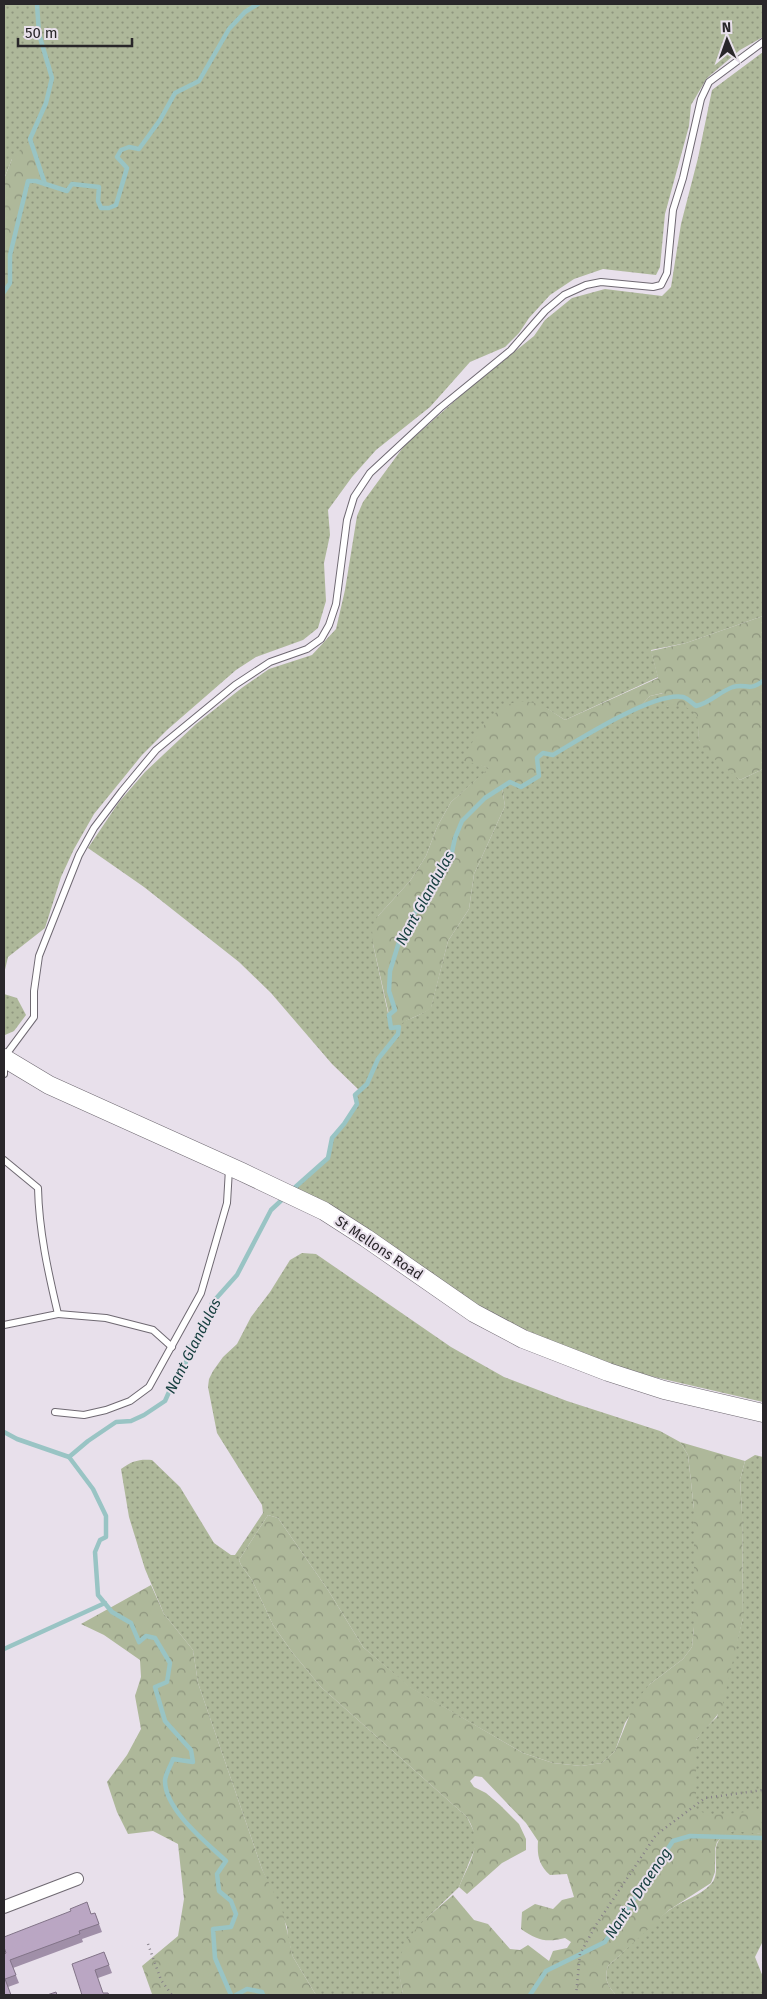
<svg xmlns="http://www.w3.org/2000/svg" width="767" height="1999" font-family="'Fira Sans',sans-serif">
  <style>
    .grass { fill: url(#grass-dots) }
    .forest { fill: url(#forest-crowns) }
    .lines { fill: none; stroke-linecap: round; stroke-linejoin: round }
    .stream { stroke: #99c4c4; stroke-width: 4.5 }
    .service-casing { stroke: #6f6972; stroke-width: 8 }
    .minor-casing { stroke: #6f6972; stroke-width: 14 }
    .secondary-casing { stroke: #6f6972; stroke-width: 19 }
    .path { stroke: #857f87; stroke-width: 2.5; stroke-dasharray: 1 4; stroke-linecap: butt }
    .service { stroke: #fff; stroke-width: 6 }
    .minor { stroke: #fff; stroke-width: 12 }
    .secondary { stroke: #fff; stroke-width: 18 }
    .wall { fill: #a08fa8 }
    .building { fill: #baa6c3; stroke: #827488 }
    .labels { text-anchor: middle; dominant-baseline: central; stroke-width: 4; stroke-linejoin: round; paint-order: stroke }
    .street-label { font-size: 14px; fill: #29262a; stroke: #e8e0eb }
    .water-label { font-size: 15px; font-style: italic; fill: #184041; stroke: #e8e0eb }
  </style>
  <defs>
    <pattern id="grass-dots" width="8" height="8" patternUnits="userSpaceOnUse" patternTransform="scale(1.25)"><rect width="8" height="8" fill="#aeb89a"/><path d="M2 2h.1M6 6h.1" fill="none" stroke="#8e957e" stroke-width="1.8" stroke-linecap="round"/></pattern>
    <pattern id="forest-crowns" width="20" height="18" patternUnits="userSpaceOnUse" patternTransform="scale(1.25)"><rect width="20" height="18" fill="#aeb89a"/><path d="M2 6a3 3 0 1 1 6 0M12 15a3 3 0 1 1 6 0" fill="none" stroke="#8e957e"/></pattern>
  </defs>
  <rect width="100%" height="100%" fill="#e8e0eb"/>
  <!-- grass -->
  <g class="grass">
    <polygon points="4,4 239,4 240,18 258,4 763,4 763,37 740,50 707,78 691,105 689,126 665,214 660,267 656,275 603,269 574,279 550,295 529,318 519,333 505,347 470,362 430,407 376,450 352,477 328,510 330,535 324,563 326,601 318,628 303,640 256,657 236,670 167,730 142,755 94,814 74,849 61,877 45,928 8,957 4,974 4,292 10,283 10,255 28,181 44,183 12,159 4,179"/>
    <path d="M763,52V616L686,643L651,650L658,677L565,720L546,708L462,759L490,768L451,802L437,827L426,856L410,881L378,916L373,944L391,1027C404,1020 420,1017 431,1007L448,941L469,909L474,874L505,806L502,788L543,753L553,755L625,713L639,708L650,696L664,693L666,698L690,708L698,715L699,740L740,780L763,769V1402L637,1373L571,1349L502,1320L457,1294L295,1187L328,1158L332,1138L344,1124L357,1104L355,1095L359,1090L332,1064L271,993L239,962L144,887L88,848L119,802L145,772L196,724L243,687L269,669L312,655L336,629L345,590L357,516L363,502L404,446L466,391L534,336L545,320L572,298L605,289L662,296L671,287L681,224L698,158L712,90Z"/>
    <polygon points="4,994 17,998 26,1015 14,1031 5,1035 4,1034"/>
    <path d="M302,1253L316,1254L451,1347L504,1377L567,1401L660,1431L680,1442L688,1455L694,1509V1627L692,1647L683,1659L650,1684L625,1723L615,1751L602,1763L581,1766L553,1763L523,1753L409,1687L363,1647L328,1590L278,1518L268,1515L239,1560L241,1565L252,1580L273,1625L292,1652L321,1687L467,1817L476,1836L475,1848L459,1887L426,1919L399,1970L403,1995H316L293,1957L288,1938L287,1927L262,1869L198,1683L193,1650L164,1614L145,1569L129,1517L121,1469C132,1461 139,1459 152,1460L180,1487L214,1543L231,1555H235L263,1513L262,1505L217,1433L208,1387L209,1379L213,1371L223,1357L237,1344L251,1317L270,1292L290,1260Z"/>
    <path d="M755,1455L763,1457V1941L755,1957L763,1977V1995H616C607,1985 604,1979 608,1966C628,1948 647,1927 668,1911C681,1901 700,1896 711,1884C723,1871 708,1849 722,1837C733,1826 749,1832 762,1834L700,1813L696,1809V1740L702,1731L717,1717L743,1618L742,1513L740,1480L745,1461Z"/>
  </g>
  <!-- forest -->
  <g class="forest">
    <polygon points="239,4 258,4 239,19"/>
    <polygon points="30,139 45,184 36,181 28,181 10,255 10,283 4,292 4,179 12,159"/>
    <path d="M763,616V769L740,780L706,752L699,740L697,715C687,705 680,705 667,707L663,693L650,696L639,708L625,713L553,755L543,753L537,758L539,776L521,787L510,782L502,788L505,806L474,874L469,909L448,941L431,1008C420,1017 407,1017 397,1028H391L389,1015L373,944L372,929L378,916L410,881L426,856L437,827L451,802L489,768L461,760C482,729 501,686 545,707C552,711 558,716 565,720L658,678L651,651L686,643Z"/>
    <path d="M680,1442L745,1461L740,1480L742,1513L743,1618L722,1707C716,1720 704,1728 696,1740V1808C706,1820 743,1812 758,1810L762,1834L733,1831L723,1836L717,1842L715,1849V1872L711,1883L669,1910L608,1966C604,1979 607,1985 616,1995H403C402,1987 399,1977 399,1968C400,1935 431,1915 453,1895L474,1920L488,1924L510,1949L520,1950L528,1945L549,1961L553,1951L567,1948L571,1942L565,1938C546,1943 537,1940 521,1929L522,1912L535,1904L553,1909L562,1900L574,1897L567,1874L550,1875C539,1865 537,1856 538,1841L526,1823L482,1777L475,1776L470,1781L474,1787L486,1793L500,1805L519,1824L526,1839V1850L502,1863L467,1894L459,1887C470,1860 484,1845 467,1817L321,1687L292,1652L273,1625L252,1580L241,1565L239,1560L268,1515L278,1518L328,1590L363,1647L410,1687L523,1753L553,1763L581,1766L602,1763L615,1751L635,1702L650,1684L683,1659L692,1647L694,1627V1509L688,1455Z"/>
    <polygon points="151,1585 164,1614 193,1650 198,1683 262,1869 282,1909 293,1957 316,1995 152,1994 142,1966 178,1936 184,1899 178,1844 153,1831 128,1834 117,1812 107,1782 127,1755 141,1729 135,1696 141,1677 140,1660 104,1635 81,1624"/>
  </g>
  <g class="lines">
    <!-- stream -->
    <g class="stream">
      <polyline points="37,4 39,34 52,78 46,103 30,139 45,184"/>
      <polyline points="4,292 10,283 10,255 28,181 36,181 67,191 72,184 99,187 98,201 101,208 109,208 116,205 127,168 117,157 121,150 129,147 139,149 160,120 175,93 199,81 229,29 245,12 258,4"/>
      <path d="M292,1190L328,1158L332,1138L344,1124L357,1104L355,1095L367,1084L378,1059L398,1034L399,1027L391,1028L389,1015L395,1010L389,991L390,971L399,942L426,893L452,852L455,838L462,821L485,798L510,782L521,787L539,776L537,758L543,753L553,755C578,740 655,691 683,697C687,698 692,703 696,706C710,703 719,692 733,687C746,683 749,692 763,681"/>
      <polyline points="4,1432 17,1439 69,1457"/>
      <polyline points="4,1649 105,1603"/>
      <path d="M231,1995L215,1958L213,1929L231,1927L236,1914L231,1901L219,1891L217,1874L226,1861C207,1843 165,1810 165,1781C165,1774 171,1766 173,1759L193,1762L191,1750L165,1721L155,1687L167,1682L170,1663L155,1638L146,1636L139,1642L131,1623L112,1612L98,1595L95,1552L100,1540L106,1537V1516L93,1489L69,1457L88,1441L116,1422L131,1421L144,1415L165,1401L173,1383L184,1368L191,1345L198,1340L212,1303L237,1275L271,1210L285,1197"/>
      <polyline points="236,1995 247,1989 262,1992 263,1995"/>
      <polyline points="530,1995 546,1971 605,1942 673,1841 690,1836 763,1838"/>
    </g>
    <!-- service casing -->
    <g class="service-casing">
      <g id="service">
        <polyline points="5,1056 34,1017 34,991 39,956 79,855 94,828 122,791 156,750 235,685 270,662 307,649 321,639 329,625 336,604 347,520 354,497 370,473 440,408 511,350 545,311 564,295 586,285 601,282 653,287 661,285 667,273 673,210 683,178 701,99 709,82 763,42"/>
        <polyline points="4,1061 4,1074"/>
        <path d="M4,1160L38,1188C39,1231 48,1272 58,1314L106,1318L153,1330L172,1347"/>
        <polyline points="4,1325 58,1314"/>
        <polyline points="55,1412 84,1415 106,1410 130,1401 149,1387 201,1293 227,1203 229,1169"/>
      </g>
    </g>
    <!-- minor casing -->
    <g class="minor-casing">
      <polyline id="minor" points="4,1907 77,1879"/>
    </g>
    <!-- secondary casing -->
    <g class="secondary-casing">
      <polyline id="secondary" points="4,1058 49,1085 242,1172 324,1211 366,1238 474,1313 523,1339 608,1372 664,1390 763,1413"/>
    </g>
    <!-- path -->
    <g class="path">
      <polyline points="148,1944 161,1980 172,1995"/>
      <polyline points="576,1995 580,1954 596,1925 656,1835 705,1798 763,1790"/>
    </g>
    <!-- service -->
    <use href="#service" class="service"/>
    <!-- minor -->
    <use href="#minor" class="minor"/>
    <!-- secondary -->
    <use href="#secondary" class="secondary"/>
  </g>
  <!-- wall -->
  <g class="wall">
    <polygon points="95,1913 102,1932 82,1939 83,1942 13,1968 19,1983 8,1987 4,1995 4,1954"/>
    <polygon points="104,1952 112,1973 98,1978 82,1995"/>
  </g>
  <!-- building -->
  <g class="building">
    <polygon points="87,1902 91,1914 95,1913 99,1924 79,1931 80,1934 10,1960 16,1975 5,1979 11,1995 4,1995 4,1954 6,1953 4,1947 4,1937 71,1911 70,1909"/>
    <polygon points="104,1952 109,1965 95,1970 103,1993 108,1993 109,1995 82,1995 72,1964"/>
    <polygon points="56,1992 57,1995 47,1995"/>
  </g>
  <g class="labels">
    <!-- street labels -->
    <g class="street-label">
      <text transform="translate(379 1248) rotate(34)">St Mellons Road</text>
    </g>
    <!-- water labels -->
    <g class="water-label">
      <text transform="translate(425 898) rotate(-61)">Nant Glandulas</text>
      <text transform="translate(193 1346) rotate(-63)">Nant Glandulas</text>
      <text transform="translate(638 1893) rotate(-56)">Nant y Draenog</text>
    </g>
  </g>
  <!-- border -->
  <rect width="767" height="1999" fill="none" stroke="#29262a" stroke-width="10"/>
  <!-- north arrow -->
  <g transform="translate(727 40) rotate(358)" stroke="#e8e0eb" stroke-width="4" paint-order="stroke">
  <path d="M0-4L9 19L0 12L-9 19Z" fill="#29262a"/>
  <text y="-8" font-size="14" font-weight="bold" text-anchor="middle" fill="#29262a">N</text>
  </g>
  <!-- scale -->
  <path d="M18 38v8h114v-8" fill="none" stroke="#29262a" stroke-width="2.5"/>
  <text x="25" y="38" font-size="15" fill="#29262a" stroke="#e8e0eb" stroke-width="4" paint-order="stroke">50 m</text>
</svg>
